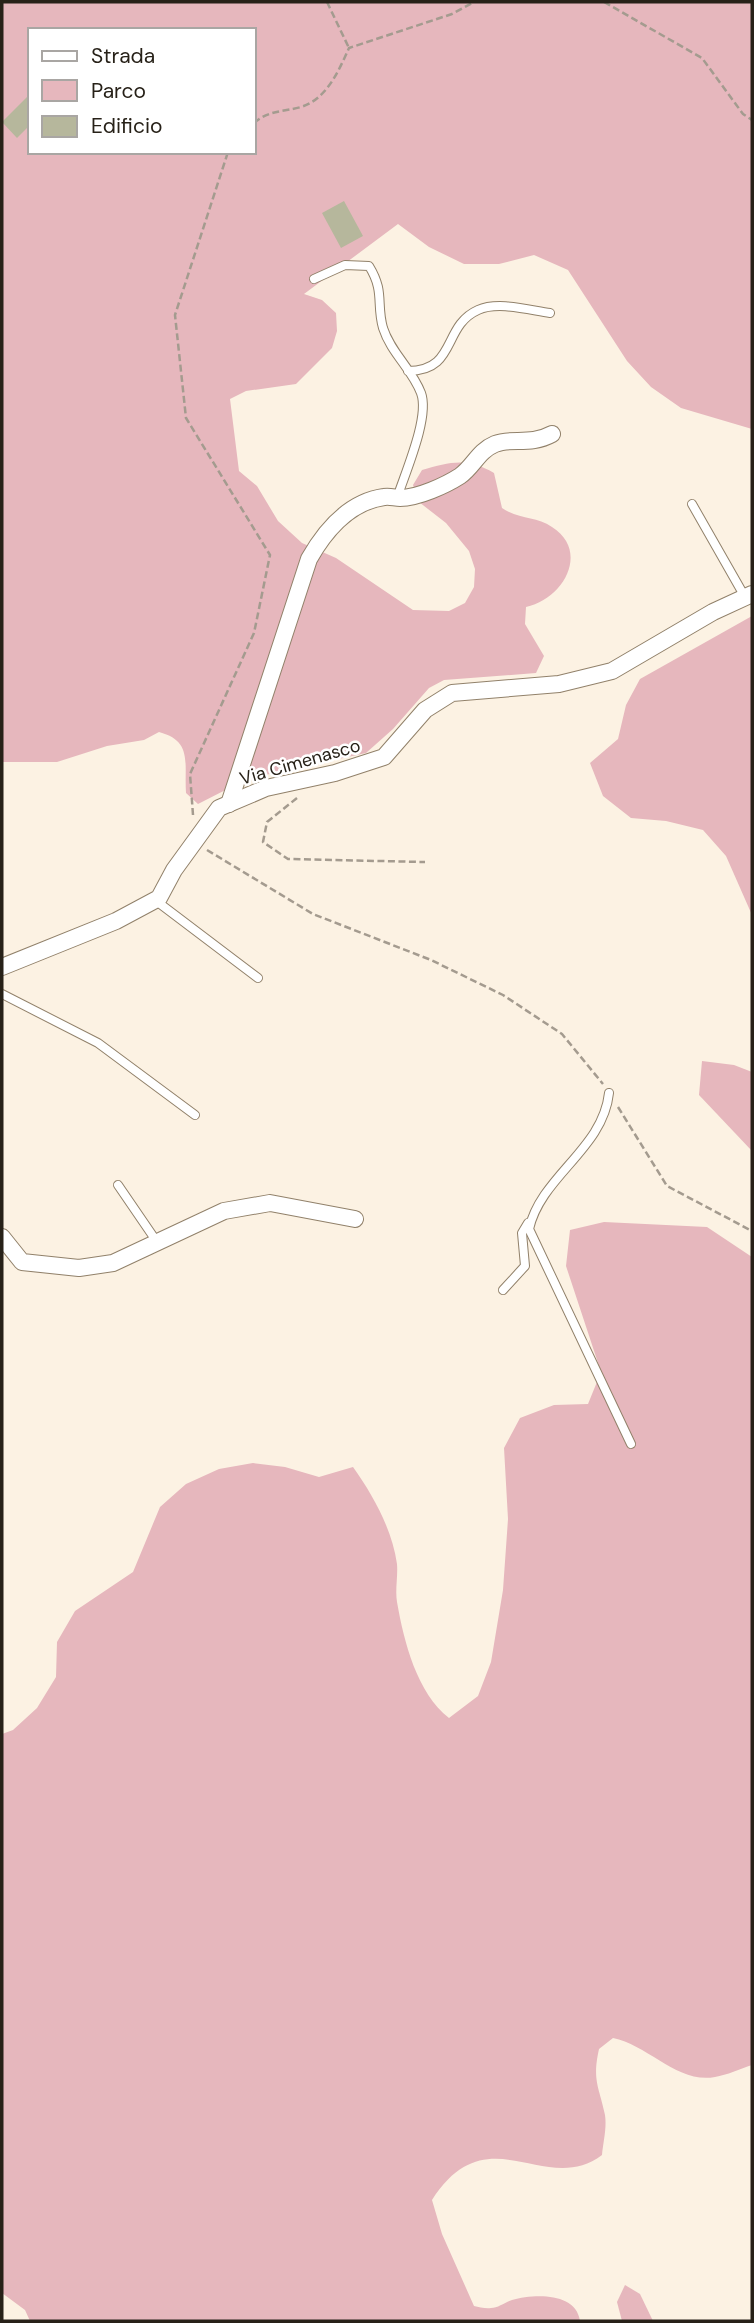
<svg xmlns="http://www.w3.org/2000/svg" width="754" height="2323" font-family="'DM Sans',sans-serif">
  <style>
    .green { fill: #e6b7bd; fill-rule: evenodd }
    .building { fill: #b6b79c }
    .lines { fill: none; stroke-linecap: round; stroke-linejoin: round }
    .service-casing { stroke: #91816a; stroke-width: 10 }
    .minor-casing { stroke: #91816a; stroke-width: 18 }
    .path { stroke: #a49b8f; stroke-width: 2.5; stroke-dasharray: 7 3.5; stroke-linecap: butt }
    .service { stroke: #fff; stroke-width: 8 }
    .minor { stroke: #fff; stroke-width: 16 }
    .labels { text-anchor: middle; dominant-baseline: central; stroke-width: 5; stroke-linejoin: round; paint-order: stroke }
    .street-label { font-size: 18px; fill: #272118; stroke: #fff }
  </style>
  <rect width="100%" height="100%" fill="#fcf2e3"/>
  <!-- green -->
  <g class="green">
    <path d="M2,2H752V429L681,408L651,387L627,361L568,270L534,255L499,264H464L429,247L398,224L304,294L322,300L336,313L337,331L332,348L296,384L246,391L230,399L239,471L257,486L278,521L302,543L336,558L413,610L449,611L465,603L474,587L475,569L469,551L446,523L419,502L413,485L422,470C450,462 467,457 494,473L502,508C520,520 536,516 552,527C590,551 564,599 526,607L525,624L544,656L536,673L444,680L429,688L393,729L366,753L247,779L198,804L186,793C184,763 193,741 159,732L144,740L107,746L57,762H2ZM30,30H254V152H30Z"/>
    <polygon points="752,616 752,915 726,856 703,830 666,821 631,818 603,796 590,763 618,739 626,705 640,679"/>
    <polygon points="702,1061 734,1065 752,1072 752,1151 699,1095"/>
    <path d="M604,1222L707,1227L752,1257V2065C740,2069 727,2075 715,2077C678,2084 648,2045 613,2038L599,2049C592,2081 599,2086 605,2115C607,2128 603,2143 602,2155C545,2198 488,2113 432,2200L442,2234L474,2306C479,2307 486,2309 491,2308C498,2308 505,2302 512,2300C534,2294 576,2292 580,2321H30L25,2310L2,2293V1734L13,1730L37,1708L56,1677L57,1642L75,1611L133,1572L160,1507L186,1484L219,1469L253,1463L285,1467L319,1477L353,1467C373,1495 392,1529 397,1564C398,1577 395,1590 397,1602C404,1642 417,1693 449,1718L478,1696L491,1662L503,1590L508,1519L504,1448L520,1418L554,1405L588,1404L601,1372L566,1266L570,1230Z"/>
    <polygon points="625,2285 640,2294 653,2321 622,2321 617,2302"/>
  </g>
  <!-- building -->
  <g class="building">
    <polygon points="30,94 30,125 17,138 2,122"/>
    <polygon points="344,201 363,236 341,248 322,213"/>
  </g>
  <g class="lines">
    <!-- service casing -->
    <g class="service-casing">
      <g id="service">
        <path d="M314,279L345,265L369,266C385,292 376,303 383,328C391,353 412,369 421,393C430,417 405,473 397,498"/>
        <path d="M408,371C457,371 442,326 478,310C498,301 529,310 550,313"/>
        <polyline points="692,504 745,597"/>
        <polyline points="155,900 258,978"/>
        <polyline points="2,994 98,1043 195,1115"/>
        <path d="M609,1093C603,1149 541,1176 529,1229L631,1444"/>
        <polyline points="118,1185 157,1242"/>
        <polyline points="503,1290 525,1266 522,1233 528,1223"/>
      </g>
    </g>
    <!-- minor casing -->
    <g class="minor-casing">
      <g id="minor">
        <path d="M229,804L309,559C326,529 349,502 384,497C390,496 395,498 400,498C418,498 446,485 460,476C474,466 478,451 495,444C512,437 530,446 552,434"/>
        <polyline points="2,967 116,921 159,898 174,870 219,808 266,788 335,773 384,757 425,710 452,693 559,684 612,671 713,612 752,594"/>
        <polyline points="2,1237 22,1262 79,1268 113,1263 224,1211 270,1203 355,1219"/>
      </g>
    </g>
    <!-- path -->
    <g class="path">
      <polyline points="327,2 349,48"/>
      <polyline points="604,2 702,58 743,114 752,120"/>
      <path d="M254,123C269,110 283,112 301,107C327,99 339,70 349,48L452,14L474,2"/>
      <polyline points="297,798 267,822 263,842 288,859 425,862"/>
      <polyline points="193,815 190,774 254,633 270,555 186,418 175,315 228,152"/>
      <polyline points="207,850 313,914 431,960 503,995 562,1034 603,1084"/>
      <polyline points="618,1107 667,1186 752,1231"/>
    </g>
    <!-- service -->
    <use href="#service" class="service"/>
    <!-- minor -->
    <use href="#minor" class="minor"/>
  </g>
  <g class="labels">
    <!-- street labels -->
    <g class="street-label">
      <text transform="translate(300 762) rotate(-16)">Via Cimenasco</text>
    </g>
  </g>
  <!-- border -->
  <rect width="754" height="2323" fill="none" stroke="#272118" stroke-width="7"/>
  <!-- legend -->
  <rect x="28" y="28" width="228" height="126" fill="#ffffff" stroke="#a9a6a3" stroke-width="2"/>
  <rect x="42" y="51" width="35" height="10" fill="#ffffff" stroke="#a9a6a3" stroke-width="2"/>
  <text x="91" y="63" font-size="21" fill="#272118">Strada</text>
  <rect x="42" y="80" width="35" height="21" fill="#e6b7bd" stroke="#a9a6a3" stroke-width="2"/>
  <text x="91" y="98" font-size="21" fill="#272118">Parco</text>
  <rect x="42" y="116" width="35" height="21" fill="#b6b79c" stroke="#a9a6a3" stroke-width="2"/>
  <text x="91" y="133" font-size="21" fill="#272118">Edificio</text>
</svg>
